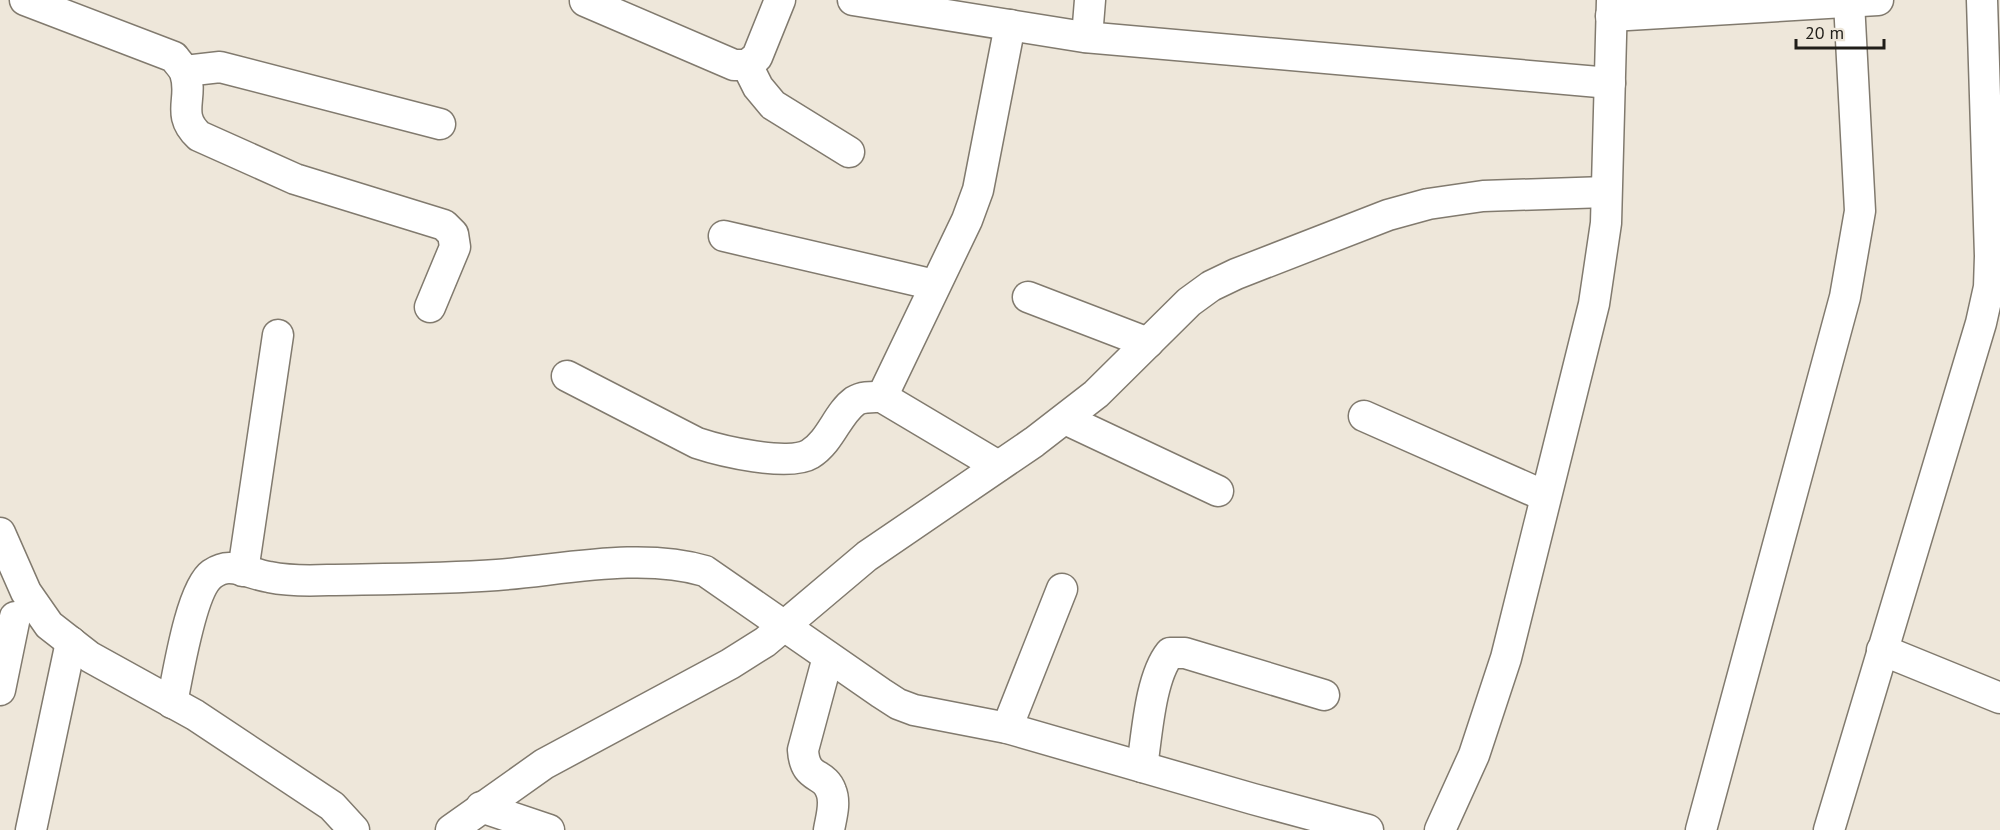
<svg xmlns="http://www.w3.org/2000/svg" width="2000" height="830" font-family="'PT Sans',sans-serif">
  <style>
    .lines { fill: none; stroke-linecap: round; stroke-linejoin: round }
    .minor-casing { stroke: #817a6e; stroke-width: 33 }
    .minor { stroke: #fff; stroke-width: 30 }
  </style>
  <rect width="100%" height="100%" fill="#eee7da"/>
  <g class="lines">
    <!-- minor casing -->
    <g class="minor-casing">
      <g id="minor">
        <path d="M25,0L174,57C177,62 183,67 185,73C194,98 175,114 199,136L295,179L444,225L453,234L455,247L430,307"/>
        <polyline points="853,0 1084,37 1610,83"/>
        <polyline points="585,1 734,65 747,65 757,57 780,0"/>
        <polyline points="1611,16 1878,0"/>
        <polyline points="1087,37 1090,0"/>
        <polyline points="747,65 758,87 773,105 849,152"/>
        <polyline points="185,71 220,67 440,124"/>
        <polyline points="724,236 935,285"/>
        <polyline points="1028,297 1148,343"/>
        <path d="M567,376L697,443C721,451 789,467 810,454C831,441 837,414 855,401C863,396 873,397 882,397L998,466"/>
        <polyline points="882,397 967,220 978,190 1010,25"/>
        <polyline points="1364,416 1545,496"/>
        <polyline points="1065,419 1218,491"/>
        <polyline points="0,533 26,592 49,625 90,657 195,715 332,806 354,830"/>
        <polyline points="243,571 278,335"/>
        <polyline points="1882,650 2000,698"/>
        <path d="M828,657L803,750C805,781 824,771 831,791C836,803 831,818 829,830"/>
        <polyline points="0,690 15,617"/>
        <path d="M172,703C178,674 191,589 212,574C218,570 223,568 229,568C242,568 256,575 269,577C289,581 308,581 328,580C384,579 441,579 497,575C562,570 641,552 705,571L881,693L898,704L914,710L1007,728L1253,799L1368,830"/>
        <polyline points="1007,728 1062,589"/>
        <path d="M1142,767C1147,735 1150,678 1170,653H1185L1324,695"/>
        <polyline points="481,807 549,830"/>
        <polyline points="31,830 71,642"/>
        <polyline points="451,830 544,764 730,664 765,642 867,556 1034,442 1096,394 1189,302 1211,286 1236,274 1388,215 1428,204 1483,196 1606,192"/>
        <polyline points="1440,830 1474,755 1506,658 1594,304 1606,223 1612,0"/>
        <polyline points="1701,830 1845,297 1860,211 1849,2"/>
        <polyline points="1829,830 1981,323 1989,287 1990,256 1982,0"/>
      </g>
    </g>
    <!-- minor -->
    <use href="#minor" class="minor"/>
  </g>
  <!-- scale -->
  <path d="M1796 39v9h88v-9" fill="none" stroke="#201e19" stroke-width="3"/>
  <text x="1805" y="39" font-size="18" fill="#201e19" stroke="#eee7da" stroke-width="4.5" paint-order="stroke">20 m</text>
</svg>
